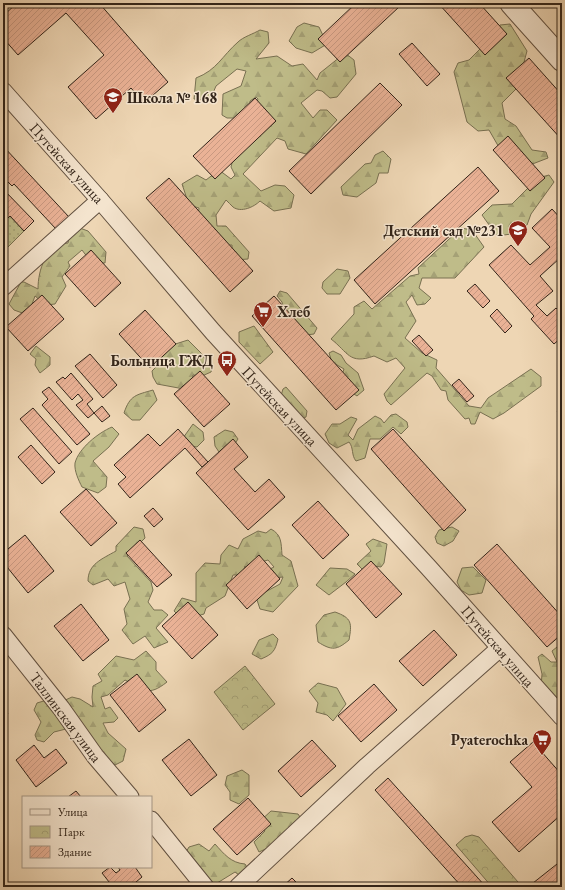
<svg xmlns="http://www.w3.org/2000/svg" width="565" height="890" font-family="'EB Garamond',serif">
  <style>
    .forest { fill: url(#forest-firs); stroke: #787051 }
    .park { fill: url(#park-crowns); stroke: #787051 }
    .garden { fill: url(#garden-dots); stroke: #787051 }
    .building { fill: url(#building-hatch); stroke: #322419 }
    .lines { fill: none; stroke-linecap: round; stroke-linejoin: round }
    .minor-casing { stroke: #615040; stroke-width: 19 }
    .tertiary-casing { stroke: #615040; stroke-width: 24 }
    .minor { stroke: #f4e4ce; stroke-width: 17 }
    .tertiary { stroke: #f4e4ce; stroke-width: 22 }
    .labels { text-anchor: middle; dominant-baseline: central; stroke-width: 3; stroke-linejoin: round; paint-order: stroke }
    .poi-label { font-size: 15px; font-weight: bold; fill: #322419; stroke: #f4e4ce; text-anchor: end }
    .street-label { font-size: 15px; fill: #322419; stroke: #f4e4ce }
  </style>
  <defs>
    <pattern id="forest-firs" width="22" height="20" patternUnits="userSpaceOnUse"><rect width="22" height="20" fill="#bfbc89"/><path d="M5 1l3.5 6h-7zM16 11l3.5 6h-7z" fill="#a5a176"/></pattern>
    <pattern id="park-crowns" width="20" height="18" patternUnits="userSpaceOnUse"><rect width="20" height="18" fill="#bfbc89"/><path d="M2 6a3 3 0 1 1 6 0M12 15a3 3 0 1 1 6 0" fill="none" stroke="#a5a176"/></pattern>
    <pattern id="garden-dots" width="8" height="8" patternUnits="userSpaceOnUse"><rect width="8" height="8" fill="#bfbc89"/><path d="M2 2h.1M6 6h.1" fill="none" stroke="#a5a176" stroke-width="1.8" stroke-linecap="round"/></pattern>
    <pattern id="building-hatch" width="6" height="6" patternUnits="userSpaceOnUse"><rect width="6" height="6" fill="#eab296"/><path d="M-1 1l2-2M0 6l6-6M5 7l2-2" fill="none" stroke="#c99981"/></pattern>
  </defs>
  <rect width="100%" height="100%" fill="#eed6b4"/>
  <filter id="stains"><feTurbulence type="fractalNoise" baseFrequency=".005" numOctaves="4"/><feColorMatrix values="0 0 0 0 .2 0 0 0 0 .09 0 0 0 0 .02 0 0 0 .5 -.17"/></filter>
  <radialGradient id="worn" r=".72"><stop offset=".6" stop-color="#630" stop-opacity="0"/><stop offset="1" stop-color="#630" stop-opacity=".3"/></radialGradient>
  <!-- forest -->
  <g class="forest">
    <polygon points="304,23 319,27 327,44 312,53 296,48 289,41 297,27"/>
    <polygon points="510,24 527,51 517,88 502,103 505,119 516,126 532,150 546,152 548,158 522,168 504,156 489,130 478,131 467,122 454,72 458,63 469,60 494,35 500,25"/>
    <path d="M260,30L268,32L269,43L256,59L277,56L292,66L303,64L317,80L320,73L345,53L354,60L356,74L337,97L330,98L322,91L317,90L301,103L313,118L320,110H327L337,120L306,154L288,149L285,141L277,138L243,174L261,191L275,185L285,186L294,195L291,208L274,211L260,201C254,207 241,213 233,207C231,205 228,202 226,200L216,215L217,226H226L249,252L248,259L235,260L232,256V245H216L197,224L199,208L189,205L182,184L197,175L206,180L219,170L231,179L235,175L231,167L233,159L250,128L258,99L256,97L250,101V107L239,118H227L222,115L223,94L241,86L246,71L237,69L216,86L210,100L194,99L196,78C217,70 222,56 238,42C243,37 253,34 260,30Z"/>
    <polygon points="383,151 391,159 388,173 379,173 376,183 357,197 343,195 341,187 365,164 371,163 375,155"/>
    <polygon points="549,175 554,182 531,214 527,225 518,233 497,236 482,215 492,205 512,204 538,178"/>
    <path d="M77,227L88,231L106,252L105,263L91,262L82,250L68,262L70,266L62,277L66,286L55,304L46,305L35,296L28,315L14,310L9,304L21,282H24L38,289C38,270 46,244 68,243L70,232Z"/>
    <path d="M461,228L472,230L484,247L455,278H422L419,288L431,298L425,304L417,305L412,295L406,302L416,321L405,338L422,353L437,360L436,368L469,406L481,408L488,398L531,369L541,377V386L504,413L493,419L480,412L475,424H471L469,418L465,419L448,400L446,391L441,390L432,376L427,373L391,405L387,401L384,394L405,368L396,358L387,362L374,356C349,365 348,352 331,339L354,314V307L364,301L372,309L410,276L419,274L418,268Z"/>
    <polygon points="337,269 348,271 350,278 340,294 327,294 322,288 323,282"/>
    <polygon points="280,291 287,293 317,328 314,334 306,335 284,311 282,302 277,296"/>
    <polygon points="254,326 273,352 260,364 239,342 239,332"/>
    <polygon points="188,340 201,353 212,369 211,372 202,376 193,375 192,384 184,389 157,384 153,377 152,371 158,365 156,357 169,346"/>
    <polygon points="36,346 50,357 50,365 40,373 35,365 36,359 30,354"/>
    <polygon points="333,351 341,355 346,363 358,373 364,390 357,396 339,384 344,369 332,362 329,353"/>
    <polygon points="286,387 307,411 306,417 299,420 280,399 283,389"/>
    <path d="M153,390L157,400L140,420H132L124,413C130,395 136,395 153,390Z"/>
    <path d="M396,414L407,422L408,427L401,434L393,427L380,439H370L365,458L356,461C351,455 354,448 349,442L337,448L329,443L325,434L332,424H340L351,417L357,419L348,435L353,440L358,429L375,416L381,419L384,423L391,415Z"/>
    <polygon points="193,424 203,432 204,440 197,447 190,446 183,438"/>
    <path d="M112,427L119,434L109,447L93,461L107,477L106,487L98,493L82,487C79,481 74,471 75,463C79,448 98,433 112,427Z"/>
    <polygon points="225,430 233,432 238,439 230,451 221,455 215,446 214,437"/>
    <path d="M134,527L143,529L145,538L127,556L151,582L153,590L148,602L154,610H162L168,615L156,628L168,642L154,648L145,636L133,644L122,630L127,624L124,609L130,599L125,582L114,586L108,579L93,585L88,581C88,564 102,559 116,551V546Z"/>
    <polygon points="452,527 459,531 453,541 444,546 437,543 435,537 439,530"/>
    <path d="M271,529C282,535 281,543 282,555L291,561L298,586L273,612L260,609L256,597L280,584L283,577L267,579L266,571L274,567L268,560L261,562L249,573L245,566L242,575H233L225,596L206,608L204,614L197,616L180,617L174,611L182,598L196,602V573L205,563L220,564L221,555L229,545L238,549L243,539L258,531L266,533Z"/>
    <polygon points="373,539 387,544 384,563 381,567 373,566 366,573 357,564 371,551 366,544"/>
    <polygon points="473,567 486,580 482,593 469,595 461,590 457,582 462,568"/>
    <polygon points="330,568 347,569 355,574 346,582 329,595 316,585"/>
    <path d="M335,612C352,618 352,623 349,640C337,650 332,651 318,642L316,625L324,615Z"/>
    <path d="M273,634L278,639C275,651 273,654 261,659L252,654L259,640Z"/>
    <polygon points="562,643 562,707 541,687 542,674 538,657 542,654 551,662 557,662 552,651"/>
    <path d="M146,651L156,662V670L167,682C148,697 144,690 125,680L108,695L101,697L105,709L110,707L118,718L114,722L103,723L108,733L126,749L123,761L115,765L109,760L101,759L66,729L54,732L44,742L37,740L35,735L41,722L34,710L37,703L47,700L61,702L72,697L80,699L93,707L92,697L93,686L102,681L98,674L116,656L134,660Z"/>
    <polygon points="318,683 337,688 346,704 333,721 327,715 316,712 318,703 309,691"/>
    <polygon points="242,770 249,775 249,795 239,804 230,800 230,792 225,785 227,776"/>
    <polygon points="271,811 298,814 306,826 300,833 259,852 254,842 265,831 259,822"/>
    <path d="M199,844L209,851L215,844C224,854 231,863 245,864L250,872L243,878L235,872L214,885L198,873L186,852L189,847Z"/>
  </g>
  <!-- park -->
  <g class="park">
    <polygon points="245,666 275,704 243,730 214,692"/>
    <polygon points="472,835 479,837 518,882 512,887 492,887 456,845 465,837"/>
  </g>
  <!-- garden -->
  <polygon class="garden" points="3,212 8,218 10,216 24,231 3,252"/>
  <!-- building -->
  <g class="building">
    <polygon points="17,3 99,3 168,82 144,103 131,88 96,119 68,87 104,55 66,13 18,55 3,38 3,16"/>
    <polygon points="356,3 395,3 399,7 340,62 318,39"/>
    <polygon points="438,3 479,3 507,34 485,55"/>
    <polygon points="412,43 440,74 427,86 399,54"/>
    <polygon points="529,58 562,95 562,140 506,78"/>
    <polygon points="380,83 402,105 311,194 289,171"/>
    <polygon points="255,98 276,121 215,179 193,156"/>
    <polygon points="508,136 545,178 530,191 493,150"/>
    <polygon points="3,146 69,217 56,229 14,184 12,186 3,177"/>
    <polygon points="478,167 499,191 375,304 354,280"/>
    <polygon points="169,178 253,271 230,292 146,198"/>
    <polygon points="3,189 34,221 24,231 10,216 8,218 3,212"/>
    <polygon points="552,209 562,220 562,261 560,258 540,276 553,291 536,305 547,316 556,308 562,314 562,337 554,344 531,319 534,316 489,265 511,245 530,265 550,247 532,228"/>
    <polygon points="91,250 121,283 95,307 65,274"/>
    <polygon points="475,284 490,301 483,308 467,291"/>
    <polygon points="42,295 64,319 28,351 6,327"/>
    <polygon points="274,296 359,390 336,410 252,316"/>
    <polygon points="497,309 512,326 505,333 490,316"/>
    <polygon points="145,310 176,344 150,368 119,334"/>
    <polygon points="419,335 433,350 426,356 412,341"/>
    <polygon points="90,354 117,385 103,398 75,366"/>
    <polygon points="200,371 230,404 204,427 174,394"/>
    <polygon points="71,373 93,399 87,404 94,413 88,418 76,405 83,400 78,394 72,400 56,382 63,377 65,379"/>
    <polygon points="459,379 474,396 467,402 452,385"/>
    <polygon points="49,387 90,434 77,445 42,405 48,399 42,392"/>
    <polygon points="102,406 110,416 102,422 94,413"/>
    <polygon points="562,406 562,417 557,411"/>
    <polygon points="33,408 72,452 59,464 20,419"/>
    <polygon points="178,429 208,462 202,467 185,448 130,498 118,484 126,477 114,465 148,434 160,446"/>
    <polygon points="393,429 466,510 444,531 371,449"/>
    <polygon points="233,439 248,457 234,469 255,492 269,479 285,497 248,530 196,473"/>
    <polygon points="31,445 55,472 42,484 18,457"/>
    <polygon points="86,489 117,523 91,546 60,512"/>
    <polygon points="318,501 349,535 323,559 292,525"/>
    <polygon points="153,508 163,519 154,527 144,516"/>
    <polygon points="25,535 54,571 28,593 3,562 3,553"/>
    <polygon points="140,540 172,575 157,587 126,553"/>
    <polygon points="497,544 562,617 562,634 547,647 474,565"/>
    <polygon points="259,555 280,579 247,609 226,585"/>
    <polygon points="371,561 402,594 376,618 346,584"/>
    <polygon points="188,602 218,635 192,659 162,626"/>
    <polygon points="81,604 109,640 83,661 54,626"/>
    <polygon points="434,630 457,655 423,686 399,661"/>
    <polygon points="137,674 166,710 139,732 110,695"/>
    <polygon points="374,684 397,710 361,742 338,716"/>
    <polygon points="3,707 8,714 3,718"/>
    <polygon points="189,739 217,775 191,796 162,760"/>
    <polygon points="312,740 336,766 301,797 278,771"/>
    <polygon points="533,742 562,775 562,814 519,852 492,822 532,787 510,762"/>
    <polygon points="34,745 44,758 56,749 67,763 36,787 16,760"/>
    <polygon points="388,778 486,887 462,887 375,790"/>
    <polygon points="76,791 81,797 68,797"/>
    <polygon points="248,798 271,824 237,855 213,829"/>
    <polygon points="562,860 562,871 557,864"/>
    <polygon points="557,864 562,871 562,887 528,887"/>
    <polygon points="110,867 116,873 120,870 118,867 135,867 142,877 130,887 113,887 102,873"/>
    <polygon points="292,878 301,887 282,887"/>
  </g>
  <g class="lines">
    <!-- minor casing -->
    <g class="minor-casing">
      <g id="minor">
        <polyline points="3,91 100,200 213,332 429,568 562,717"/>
        <polyline points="3,287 100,200"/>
        <polyline points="3,635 61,708 95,756 130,797"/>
        <polyline points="151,820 205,887"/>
        <polyline points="238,887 367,766 500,648"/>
      </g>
    </g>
    <!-- tertiary casing -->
    <g class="tertiary-casing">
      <polyline id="tertiary" points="511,3 562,60"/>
    </g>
    <!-- minor -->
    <use href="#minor" class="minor"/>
    <!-- tertiary -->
    <use href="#tertiary" class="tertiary"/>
  </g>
  <!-- icons -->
  <defs>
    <g id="school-pin" transform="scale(1)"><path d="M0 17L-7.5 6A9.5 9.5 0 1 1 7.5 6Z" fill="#8f2418" stroke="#f4e4ce"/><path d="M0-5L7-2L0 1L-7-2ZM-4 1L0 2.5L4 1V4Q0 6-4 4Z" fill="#fff"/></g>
    <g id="supermarket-pin" transform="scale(1)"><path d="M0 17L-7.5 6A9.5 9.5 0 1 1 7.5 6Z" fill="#8f2418" stroke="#f4e4ce"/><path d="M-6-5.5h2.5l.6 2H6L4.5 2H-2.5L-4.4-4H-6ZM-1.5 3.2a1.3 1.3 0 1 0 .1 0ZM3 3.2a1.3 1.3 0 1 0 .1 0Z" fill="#fff"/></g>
    <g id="bus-pin" transform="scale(1)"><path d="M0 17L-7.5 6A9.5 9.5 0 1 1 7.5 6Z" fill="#8f2418" stroke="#f4e4ce"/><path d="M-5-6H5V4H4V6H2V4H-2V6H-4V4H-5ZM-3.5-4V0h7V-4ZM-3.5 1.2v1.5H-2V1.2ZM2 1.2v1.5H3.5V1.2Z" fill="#fff"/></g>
  </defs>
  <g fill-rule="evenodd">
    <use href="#school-pin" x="113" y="97"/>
    <use href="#school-pin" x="518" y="230"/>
    <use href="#supermarket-pin" x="263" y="311"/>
    <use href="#bus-pin" x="227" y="360"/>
    <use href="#supermarket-pin" x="542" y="739"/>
  </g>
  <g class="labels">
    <!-- poi labels -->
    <g class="poi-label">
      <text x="127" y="97" text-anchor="start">Школа № 168</text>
      <text x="504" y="230">Детский сад №231</text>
      <text x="277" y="311" text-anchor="start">Хлеб</text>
      <text x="213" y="360">Больница ГЖД</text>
      <text x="528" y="739">Pyaterochka</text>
    </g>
    <!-- street labels -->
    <g class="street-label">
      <text transform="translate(67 163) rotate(48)">Путейская улица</text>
      <text transform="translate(280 406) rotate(47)">Путейская улица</text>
      <text transform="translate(498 646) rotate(49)">Путейская улица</text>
      <text transform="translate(66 717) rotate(53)">Таллинская улица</text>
    </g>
  </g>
  <!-- margin -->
  <rect width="565" height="890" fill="none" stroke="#eed6b4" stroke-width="16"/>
  <rect x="4" y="4" width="557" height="882" fill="none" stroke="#322419" stroke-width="2"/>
  <rect x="8" y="8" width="549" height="874" fill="none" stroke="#322419"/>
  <!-- legend -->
  <rect x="22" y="796" width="130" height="72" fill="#f4e4ce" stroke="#a69786"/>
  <rect x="30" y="809" width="20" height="6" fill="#f4e4ce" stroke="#a69786"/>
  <text x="58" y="816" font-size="12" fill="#322419">Улица</text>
  <rect x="30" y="826" width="20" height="12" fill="url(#park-crowns)" stroke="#a69786"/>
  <text x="58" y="836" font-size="12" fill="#322419">Парк</text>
  <rect x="30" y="846" width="20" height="12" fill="url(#building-hatch)" stroke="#a69786"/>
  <text x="58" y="856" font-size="12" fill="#322419">Здание</text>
  <rect width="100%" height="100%" filter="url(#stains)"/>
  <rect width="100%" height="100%" fill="url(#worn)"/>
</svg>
